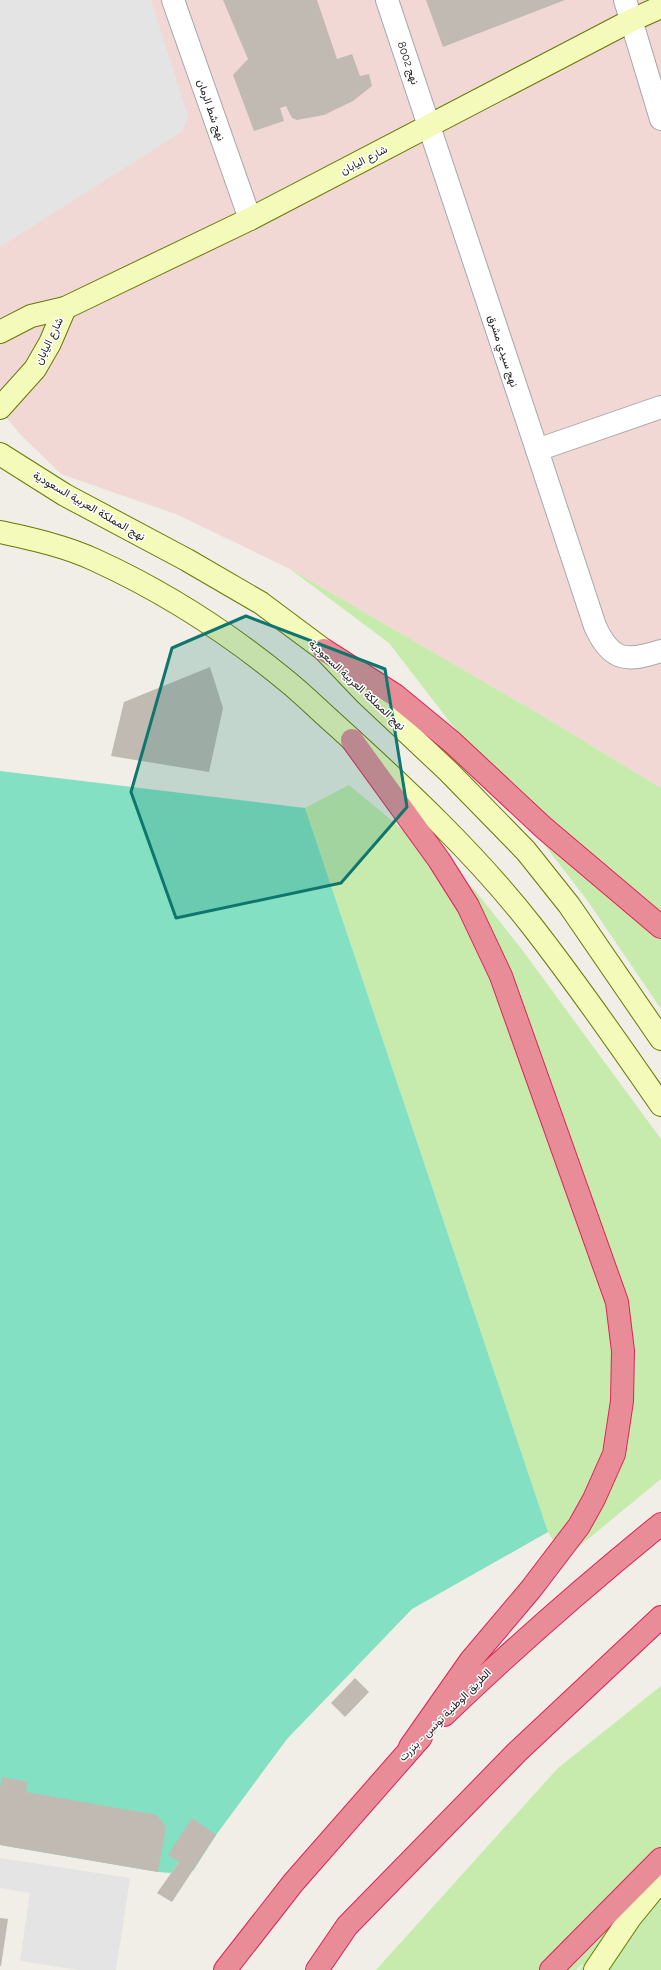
<svg xmlns="http://www.w3.org/2000/svg" width="661" height="1970" font-family="Raleway,Vazirmatn,sans-serif">
  <style>
    .commercial { fill: #f1d8d5 }
    .grass { fill: #c6ebac }
    .pitch { fill: #83e0c2 }
    .parking { fill: #e4e4e4 }
    .building { fill: #c1bab2 }
    .lines { fill: none; stroke-linecap: round; stroke-linejoin: round }
    .street-casing { stroke: #a7a7a7; stroke-width: 24 }
    .secondary-casing { stroke: #657a04; stroke-width: 24 }
    .highway-casing { stroke: #dd2457; stroke-width: 24 }
    .street { stroke: #fff; stroke-width: 22 }
    .secondary { stroke: #f3faba; stroke-width: 22 }
    .highway { stroke: #e88d98; stroke-width: 22 }
    .marked { fill: #0f766e; fill-opacity: 0.2; stroke: #0f766e; stroke-width: 3; stroke-linejoin: round }
    .labels { text-anchor: middle; dominant-baseline: central; stroke-width: 3; stroke-linejoin: round; paint-order: stroke }
    .street-label { font-size: 11px; fill: #202020; stroke: #fff }
  </style>
  <rect width="100%" height="100%" fill="#f0eee6"/>
  <!-- commercial -->
  <polygon class="commercial" points="0,0 661,0 661,788 536,712 290,569 178,515 61,474 20,434 0,410"/>
  <!-- grass -->
  <g class="grass">
    <polygon points="290,569 536,712 661,788 661,1009 587,900 389,643"/>
    <polygon points="349,785 474,889 523,951 661,1139 661,1479 565,1558 548,1532 305,808"/>
    <polygon points="661,1686 661,1970 580,1970 583,1963 576,1970 376,1970 558,1768"/>
  </g>
  <!-- pitch -->
  <polygon class="pitch" points="0,771 305,808 548,1532 412,1609 287,1739 216,1835 193,1871 179,1862 171,1873 158,1872 0,1845"/>
  <!-- parking -->
  <g class="parking">
    <polygon points="0,0 151,0 188,116 183,131 0,247"/>
    <polygon points="0,1858 130,1878 116,1970 79,1970 20,1961 30,1893 0,1888"/>
  </g>
  <!-- building -->
  <g class="building">
    <polygon points="223,0 317,0 337,59 352,54 360,76 369,74 372,86 353,101 324,115 297,120 292,118 286,106 280,108 284,121 254,131 233,75 248,59"/>
    <polygon points="426,0 565,0 443,47"/>
    <polygon points="210,667 223,708 209,772 111,756 124,702"/>
    <polygon points="355,1678 369,1692 345,1717 331,1703"/>
    <polygon points="2,1777 28,1782 26,1792 157,1815 166,1827 158,1872 0,1845 0,1788"/>
    <polygon points="192,1818 216,1835 172,1902 157,1893 179,1862 168,1855"/>
    <polygon points="0,1918 8,1919 1,1966 0,1966"/>
  </g>
  <g class="lines">
    <!-- street casing -->
    <g class="street-casing">
      <g id="street">
        <polyline points="173,0 250,219"/>
        <polyline points="387,0 537,450 661,407"/>
        <polyline points="625,0 661,119"/>
        <path d="M537,450L595,626C611,662 627,662 661,651"/>
      </g>
    </g>
    <!-- secondary casing -->
    <g class="secondary-casing">
      <g id="secondary">
        <polyline points="0,332 31,316 65,308 250,219 632,20 661,7"/>
        <polyline points="0,408 35,369 50,343 65,308"/>
        <polyline points="0,454 65,495 187,560 261,603 324,650 365,693 449,772 526,851 569,905 661,1039"/>
        <path d="M0,532C32,539 65,546 95,560C163,591 230,634 288,682C305,696 321,712 338,727C406,789 475,853 532,926C577,984 619,1044 661,1105"/>
        <polyline points="595,1970 630,1918 661,1880"/>
      </g>
    </g>
    <!-- highway casing -->
    <g class="highway-casing">
      <g id="highway">
        <polyline points="324,650 395,695 452,742 544,828 661,927"/>
        <polyline points="352,740 439,860 468,906 501,976 617,1302 623,1351 622,1401 614,1454 594,1499 579,1526 531,1589 471,1660 410,1747"/>
        <path d="M444,1715C514,1648 586,1585 661,1524"/>
        <polyline points="225,1970 293,1883 421,1737"/>
        <polyline points="317,1970 347,1926 517,1752 661,1617"/>
        <polyline points="551,1970 661,1859"/>
      </g>
    </g>
    <!-- street -->
    <use href="#street" class="street"/>
    <!-- secondary -->
    <use href="#secondary" class="secondary"/>
    <!-- highway -->
    <use href="#highway" class="highway"/>
  </g>
  <!-- marked area -->
  <path class="marked" d="M246,616L385,669L407,807L341,883L176,918L131,792L172,648Z"/>
  <g class="labels">
    <!-- street labels -->
    <g class="street-label">
      <text transform="translate(408 63) rotate(71)">نهج 8002</text>
      <text transform="translate(211 110) rotate(71)">نهج شط الرمان</text>
      <text transform="translate(364 160) rotate(-27)">شارع اليابان</text>
      <text transform="translate(49 341) rotate(-64)">شارع اليابان</text>
      <text transform="translate(503 351) rotate(72)">نهج سيدي مشرق</text>
      <text transform="translate(89 506) rotate(30)">نهج المملكة العربية السعودية</text>
      <text transform="translate(357 685) rotate(43)">نهج المملكة العربية السعودية</text>
      <text transform="translate(445 1715) rotate(-45)">الطريق الوطنية تونس - بنزرت</text>
    </g>
  </g>
</svg>
